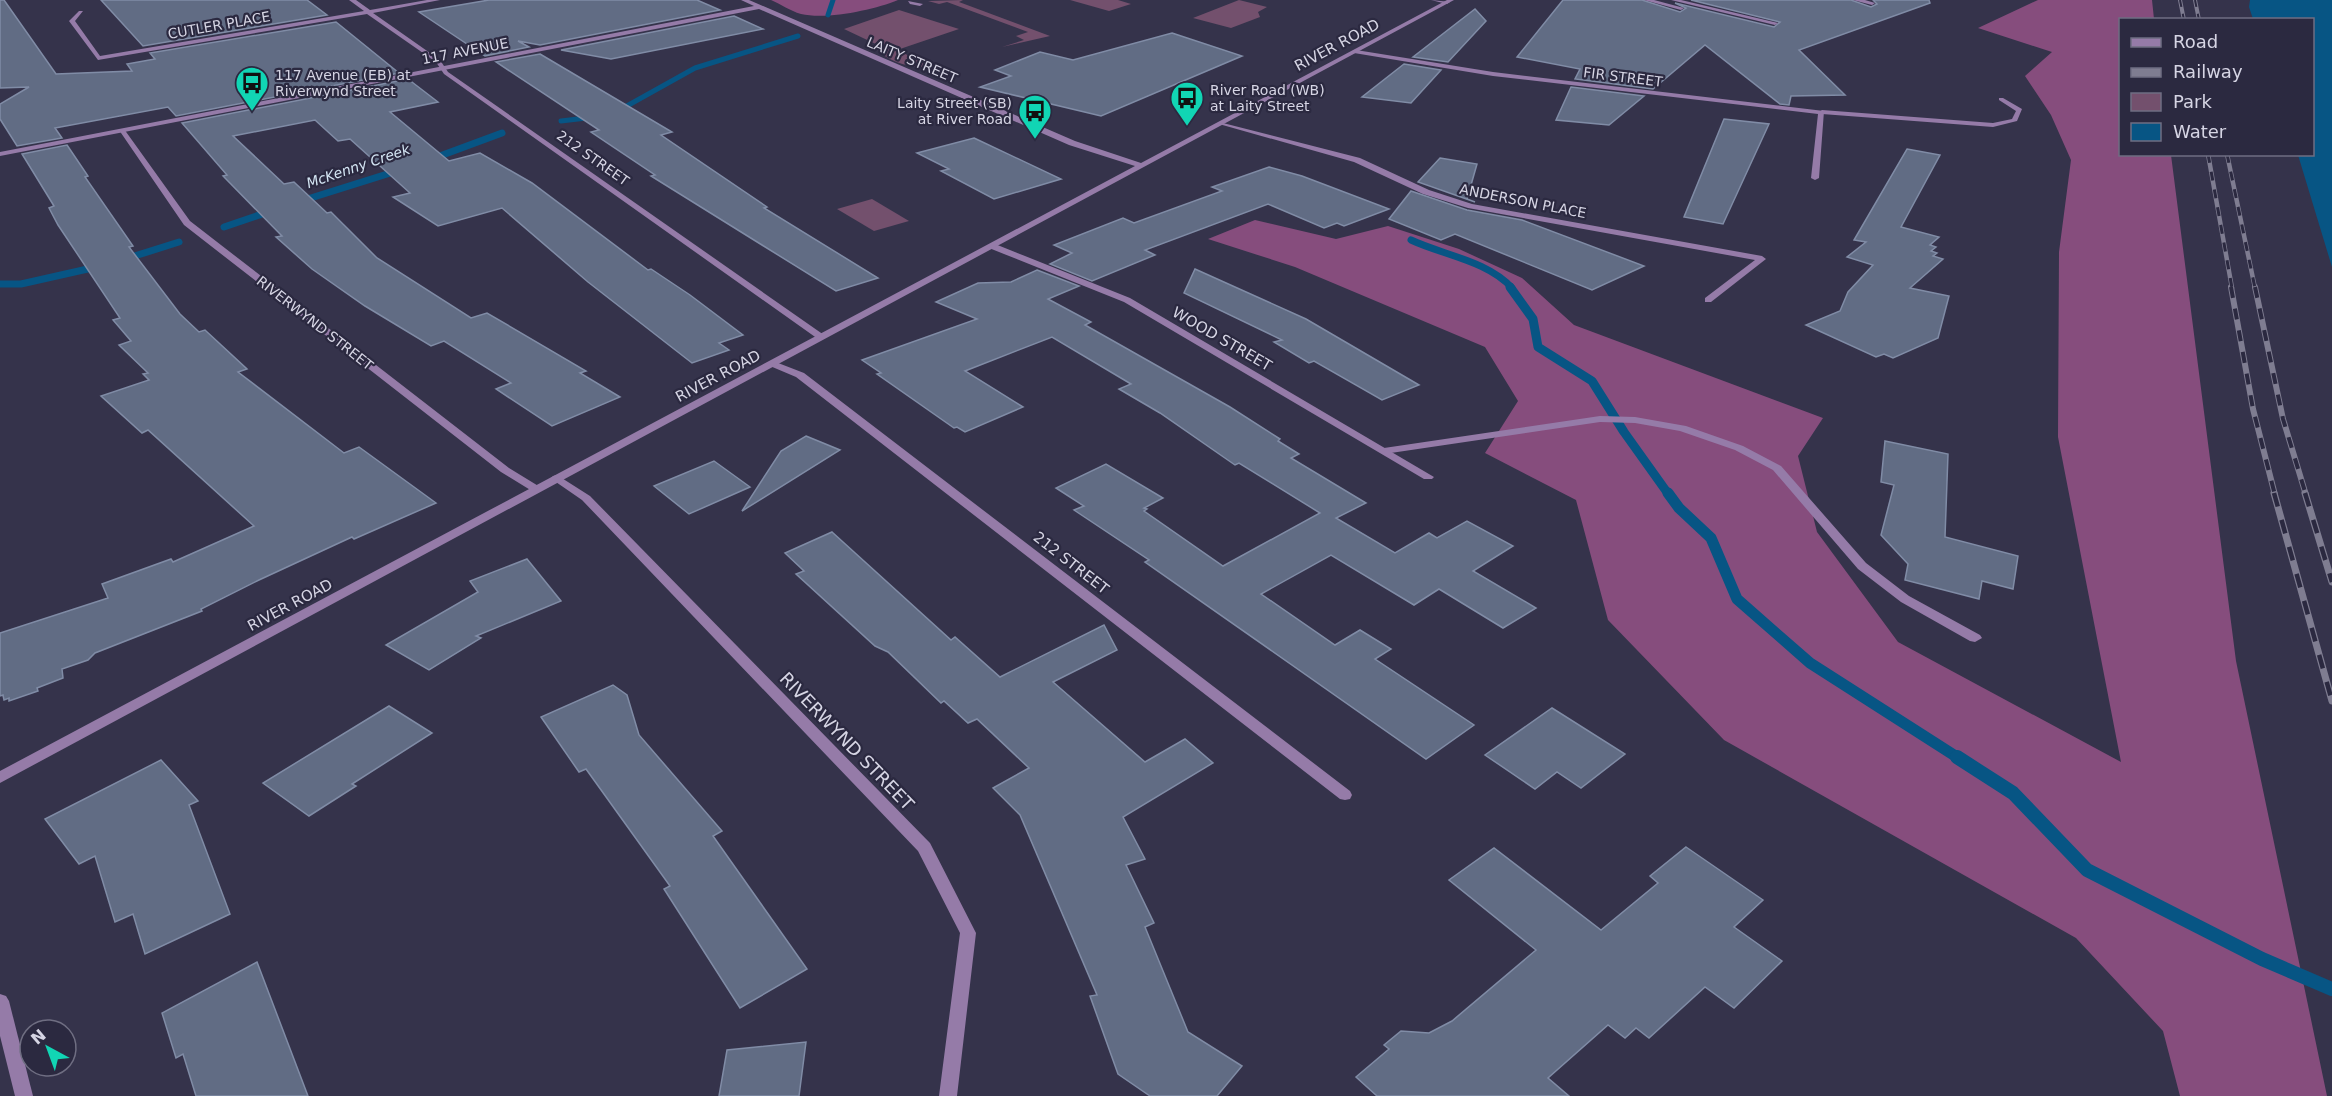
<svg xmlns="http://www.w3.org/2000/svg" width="2332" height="1096" font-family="'DejaVu Sans',sans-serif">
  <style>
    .green { fill: #73506d }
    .forest { fill: #864d7d }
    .water { fill: #075584 }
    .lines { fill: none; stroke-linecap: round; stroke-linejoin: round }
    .stream-far4 { stroke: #075584; stroke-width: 5 }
    .stream-far3 { stroke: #075584; stroke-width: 7 }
    .stream-far2 { stroke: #075584; stroke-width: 9 }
    .stream-far1 { stroke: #075584; stroke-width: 11 }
    .stream { stroke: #075584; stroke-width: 14 }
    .building { fill: #616c84; stroke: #808ca6; stroke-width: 1.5 }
    .service { fill: #957ba8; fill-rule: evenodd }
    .minor { fill: #957ba8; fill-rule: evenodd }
    .tertiary { fill: #957ba8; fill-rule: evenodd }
    .rail-far3-casing { stroke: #7f7d91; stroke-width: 4 }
    .rail-far2-casing { stroke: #7f7d91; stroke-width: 4.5 }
    .rail-far1-casing { stroke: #7f7d91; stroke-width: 6 }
    .rail-casing { stroke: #7f7d91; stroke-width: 7 }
    .rail-far3 { stroke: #2b2940; stroke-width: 2; stroke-dasharray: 7; stroke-linecap: butt }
    .rail-far2 { stroke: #2b2940; stroke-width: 3; stroke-dasharray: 9; stroke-linecap: butt }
    .rail-far1 { stroke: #2b2940; stroke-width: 4; stroke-dasharray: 11; stroke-linecap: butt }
    .rail { stroke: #2b2940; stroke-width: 4.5; stroke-dasharray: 14; stroke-linecap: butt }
    .labels { text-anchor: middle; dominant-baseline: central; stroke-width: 4.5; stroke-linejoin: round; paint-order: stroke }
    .far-street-label { font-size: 14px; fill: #d6d5e4; stroke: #2b2940 }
    .far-poi-label { font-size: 14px; fill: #d6d5e4; stroke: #2b2940; text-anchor: start }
    .far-water-label { font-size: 14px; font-style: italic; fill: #d4e5f3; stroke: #2b2940 }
    .street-label { font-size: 15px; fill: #d6d5e4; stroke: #2b2940 }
    .near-street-label { font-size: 18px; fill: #d6d5e4; stroke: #2b2940 }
  </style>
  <rect width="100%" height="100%" fill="#35334b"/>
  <!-- green -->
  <g class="green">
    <polygon points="963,0 959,2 1050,36 1002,47 1024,40 1016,36 1028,32 947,2 939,4 928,1"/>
    <polygon points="1070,0 1118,0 1131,4 1109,11"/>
    <polygon points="1239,0 1267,7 1258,12 1260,17 1231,28 1193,18"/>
    <path d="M899,10L959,29L897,50L930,66C910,69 890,62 876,49L882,47L844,29Z"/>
    <polygon points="872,199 909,221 874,231 837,209"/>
  </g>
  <!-- forest -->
  <g class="forest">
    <path d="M771,0H898C874,10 826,20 801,14C790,11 781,4 771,0Z"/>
    <polygon points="2038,0 2152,0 2154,19 2120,20 2120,154 2171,155 2236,661 2327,1096 2180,1096 2163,1031 2076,938 1724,740 1608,620 1576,500 1485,453 1518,401 1485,347 1295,267 1208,239 1255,220 1336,239 1388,226 1459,249 1522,278 1574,325 1823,418 1798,456 1817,532 1898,642 2121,762 2058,437 2059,252 2071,160 2051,115 2025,76 2052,52 1978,28"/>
  </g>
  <!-- water -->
  <polygon class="water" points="2250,0 2332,0 2332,267 2298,155 2312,154 2312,20 2253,19 2249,7"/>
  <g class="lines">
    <!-- stream-far4 -->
    <g class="stream-far4">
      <polyline points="828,15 833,0"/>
      <polyline points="616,112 695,68 798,36"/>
      <polyline points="561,121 595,117"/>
    </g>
    <!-- stream-far3 -->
    <g class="stream-far3">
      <polyline points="429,160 502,133"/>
      <polyline points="298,202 400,170"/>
      <polyline points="224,227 274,210"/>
      <path d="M1411,240C1443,255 1488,261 1512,288"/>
      <polyline points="122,260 179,242"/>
      <polyline points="0,284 21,284 101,266"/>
    </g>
    <!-- stream-far2 -->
    <polyline class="stream-far2" points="1510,287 1533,319 1538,347 1592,381 1624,432 1669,495"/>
    <!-- stream-far1 -->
    <polyline class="stream-far1" points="1668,493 1679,508 1711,538 1737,599 1810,663 1960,759"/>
    <!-- stream -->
    <polyline class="stream" points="1957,757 2013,793 2087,870 2262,959 2332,989"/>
  </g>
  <!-- building -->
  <g class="building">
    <polygon points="0,0 4,0 56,74 132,71 127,64 155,59 150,53 336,22 399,73 176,116 168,107 55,128 62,138 17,146 0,119 0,104 29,87 0,88"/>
    <polygon points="101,0 307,0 327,15 143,46"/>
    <polygon points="489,0 697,0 720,10 540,45 518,41 529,47 485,56 419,12"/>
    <polygon points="1563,0 1642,0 1680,12 1686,8 1675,3 1774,27 1780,22 1691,0 1851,0 1871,7 1877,4 1873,0 1929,0 1930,3 1799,50 1845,95 1791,96 1789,105 1780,104 1705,45 1653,89 1575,79 1580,69 1517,57"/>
    <polygon points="1475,9 1486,21 1448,62 1413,57"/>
    <polygon points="734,16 763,29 611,59 561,50"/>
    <polygon points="1172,33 1242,56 1101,116 980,87 1011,76 995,70 1040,52 1073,60"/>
    <polygon points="540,54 672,132 661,135 767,207 764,208 878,278 836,291 651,176 655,175 591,132 599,130 496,62"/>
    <polygon points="1404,64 1441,70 1411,103 1362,97"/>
    <polygon points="408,79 438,102 390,112 449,161 480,153 532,183 648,270 651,269 690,295 743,335 719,343 729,350 692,363 588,282 502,208 438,226 393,197 410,193 350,139 338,141 315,120 233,136 284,184 294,182 327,213 331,212 377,258 471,318 487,313 586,371 580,373 620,397 552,426 496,389 511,383 444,341 431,346 365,306 312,269 276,237 282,236 223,176 227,175 182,123"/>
    <polygon points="1571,87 1644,96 1609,125 1556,120"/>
    <polygon points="1724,119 1769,124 1723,224 1684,217"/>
    <polygon points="974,138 1061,179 994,199 941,171 949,169 917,153"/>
    <polygon points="67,145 88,176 85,177 133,246 129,247 180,314 199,332 205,330 247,369 238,372 344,453 359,447 436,503 354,539 352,537 259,580 201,609 202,611 95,653 88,660 62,669 63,678 37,688 38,691 9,701 9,698 4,700 3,695 0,696 0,633 108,598 102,584 171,559 173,562 254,526 148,430 142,433 101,396 149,380 143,374 148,373 119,345 131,341 113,320 120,318 58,225 49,208 54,206 22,154"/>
    <polygon points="1907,149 1940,155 1901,227 1939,237 1930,245 1936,247 1931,251 1937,253 1933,256 1943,259 1910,288 1949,296 1938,338 1893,358 1884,354 1876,357 1806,325 1840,311 1848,292 1873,265 1847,257 1866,242 1854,240"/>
    <polygon points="1440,158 1477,164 1467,199 1475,202 1418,182"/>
    <polygon points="1269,167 1302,176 1389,209 1344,226 1337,223 1324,228 1268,204 1145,250 1155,255 1092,281 1050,264 1072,253 1054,245 1123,218 1134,223 1222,191 1212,187"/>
    <polygon points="1411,191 1467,210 1522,220 1644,266 1592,290 1455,234 1441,240 1389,219"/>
    <polygon points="1195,269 1306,319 1419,385 1382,400 1314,361 1309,363 1274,342 1282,340 1184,293"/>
    <polygon points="1037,270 1079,286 1048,299 1091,322 1085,325 1230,407 1280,439 1278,441 1299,454 1291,458 1366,503 1336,518 1395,553 1429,533 1437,538 1467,521 1513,546 1473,571 1536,608 1503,628 1439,589 1414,605 1331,555 1261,594 1335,645 1360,630 1391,649 1375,659 1474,725 1426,759 1145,562 1149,560 1074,510 1084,506 1056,488 1106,464 1163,498 1144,508 1147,509 1144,511 1223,566 1320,513 1239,463 1235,465 1160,413 1119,389 1131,384 1052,337 965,371 1023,407 965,432 957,427 954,428 877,374 881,373 862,360 977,319 936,302 978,283 1011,282"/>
    <polygon points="806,436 840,450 742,511 781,451"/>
    <polygon points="1885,441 1948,454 1945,537 2018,556 2013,589 1982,581 1979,599 1905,580 1908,564 1881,535 1894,485 1881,482"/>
    <polygon points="714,461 750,487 689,514 654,486"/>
    <polygon points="832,532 951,640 955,637 1000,677 1104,625 1117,650 1053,682 1145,762 1185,739 1213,763 1123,817 1145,859 1126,865 1154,923 1145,927 1188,1032 1242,1066 1217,1096 1150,1096 1118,1074 1090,996 1097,995 1020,815 993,788 1029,768 977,719 968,723 944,701 941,703 888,652 875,646 796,574 804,571 785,553"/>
    <polygon points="527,559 561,601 476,636 481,638 429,670 386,645 478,592 470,581"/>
    <polygon points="613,685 627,695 639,735 722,831 713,836 807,969 740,1008 664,889 670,886 586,769 579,772 541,717"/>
    <polygon points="389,706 432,733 352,784 356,786 309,816 263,783"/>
    <polygon points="1552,708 1625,754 1581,788 1557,772 1535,789 1485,755"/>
    <polygon points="161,760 198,801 189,805 230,914 145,954 133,914 115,922 95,856 79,864 45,819"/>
    <polygon points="1686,847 1763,900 1734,927 1782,961 1734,1008 1705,987 1649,1038 1636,1028 1625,1038 1608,1025 1548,1078 1569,1096 1377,1096 1356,1077 1389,1049 1384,1045 1401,1031 1429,1033 1452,1021 1536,950 1449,880 1494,848 1601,930 1658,883 1650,876"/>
    <polygon points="257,962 308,1096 196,1096 183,1054 176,1058 162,1013"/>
    <polygon points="806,1042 799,1096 719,1096 727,1050"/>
  </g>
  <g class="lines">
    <!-- service -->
    <g class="service">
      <polygon points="1644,0 1654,0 1684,8 1681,10"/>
      <polygon points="1671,0 1681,0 1778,23 1775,25"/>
      <polygon points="1853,0 1865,0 1875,3 1872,5"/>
      <polygon points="908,1 923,4 920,6 910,4"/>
      <polygon points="1999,98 2003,98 2022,109 2017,121 1993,127 1822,114 1819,112 1822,110 1993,123 2012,119 2016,111 1999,100"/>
      <polygon points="1600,416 1635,417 1686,426 1743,446 1781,466 1866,563 1909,596 1980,635 1982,638 1975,642 1970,641 1901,602 1858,569 1773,470 1735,450 1680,431 1635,423 1600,422 1384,454 1379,451 1384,448"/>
    </g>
    <!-- minor -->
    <g class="minor">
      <polygon points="349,0 356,0 370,10 427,0 440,0 373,13 440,60 448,72 824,335 824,339 818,339 444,74 436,62 367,14 98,60 69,21 79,11 83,11 75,21 100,56 364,11"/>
      <polygon points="1431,0 1450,2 1447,4"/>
      <polygon points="1356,50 1493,72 1824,111 1819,178 1815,180 1811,178 1818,114 1493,76 1354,53"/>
      <polygon points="1219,122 1360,158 1429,190 1472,204 1762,256 1766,259 1711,302 1705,302 1705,298 1755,260 1468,208 1423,194 1354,162 1219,124"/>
      <polygon points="120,129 124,129 190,221 509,468 540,487 542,489 540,491 532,491 501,472 184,225 119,130"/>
      <polygon points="989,244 995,244 1130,298 1434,477 1432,479 1424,479 1124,302 989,248"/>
      <polygon points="773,361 804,373 1350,791 1352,795 1350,799 1345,800 1340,799 796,377 770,366 770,362"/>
      <polygon points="557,475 590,496 930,843 976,933 957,1096 939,1096 960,933 918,851 582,500 553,480 551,478 553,476"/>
      <polygon points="0,994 6,996 9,1001 33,1096 15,1096 0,1036"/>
    </g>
    <!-- tertiary -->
    <polygon class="tertiary" points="741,0 749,0 1075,141 1141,163 1447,0 1454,0 0,783 0,771 1135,166 1069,145 759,9 0,156 0,152 754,6"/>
    <!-- rail-far3 casing -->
    <g class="rail-far3-casing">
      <g id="rail-far3">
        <polyline points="2180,0 2184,20"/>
        <polyline points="2195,0 2199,20"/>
      </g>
    </g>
    <!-- rail-far2 casing -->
    <g class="rail-far2-casing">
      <g id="rail-far2">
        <polyline points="2208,154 2232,288"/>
        <polyline points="2227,154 2255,288"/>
      </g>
    </g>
    <!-- rail-far1 casing -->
    <g class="rail-far1-casing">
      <g id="rail-far1">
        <polyline points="2231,287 2253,409 2275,495"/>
        <polyline points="2255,287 2283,419 2306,495"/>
      </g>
    </g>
    <!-- rail casing -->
    <g class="rail-casing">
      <g id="rail">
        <polyline points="2274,493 2332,701"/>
        <polyline points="2305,493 2332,582"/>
      </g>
    </g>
    <!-- rail-far3 -->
    <use href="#rail-far3" class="rail-far3"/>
    <!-- rail-far2 -->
    <use href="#rail-far2" class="rail-far2"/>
    <!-- rail-far1 -->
    <use href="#rail-far1" class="rail-far1"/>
    <!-- rail -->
    <use href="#rail" class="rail"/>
  </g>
  <!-- icons -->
  <defs>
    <g id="bus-pin" transform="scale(1.725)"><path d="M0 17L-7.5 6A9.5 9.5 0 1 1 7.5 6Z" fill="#11d5b4" stroke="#2b2940"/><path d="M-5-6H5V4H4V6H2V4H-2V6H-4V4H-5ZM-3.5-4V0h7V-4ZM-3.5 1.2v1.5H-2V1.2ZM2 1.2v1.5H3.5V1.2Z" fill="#111"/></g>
  </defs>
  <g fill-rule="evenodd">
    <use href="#bus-pin" x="252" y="83"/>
    <use href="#bus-pin" x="1187" y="98"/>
    <use href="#bus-pin" x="1035" y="111"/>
  </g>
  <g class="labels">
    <!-- far-street labels -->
    <g class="far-street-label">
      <text transform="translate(219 25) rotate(-10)">CUTLER PLACE</text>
      <text transform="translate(465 51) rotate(-11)">117 AVENUE</text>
      <text transform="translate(912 60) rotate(23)">LAITY STREET</text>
      <text transform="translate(1623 77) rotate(7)">FIR STREET</text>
      <text transform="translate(593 158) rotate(35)">212 STREET</text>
      <text transform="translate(1523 201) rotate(11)">ANDERSON PLACE</text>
      <text transform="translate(315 323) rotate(38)">RIVERWYND STREET</text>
    </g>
    <!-- far-poi labels -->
    <g class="far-poi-label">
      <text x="275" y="75">117 Avenue (EB) at<tspan x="275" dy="16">Riverwynd Street</tspan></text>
      <text x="1210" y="90">River Road (WB)<tspan x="1210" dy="16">at Laity Street</tspan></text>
      <text x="1012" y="103" text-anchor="end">Laity Street (SB)<tspan x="1012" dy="16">at River Road</tspan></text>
    </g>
    <!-- far-water labels -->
    <g class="far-water-label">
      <text transform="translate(358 166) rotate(-19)">McKenny Creek</text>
    </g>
    <!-- street labels -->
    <g class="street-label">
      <text transform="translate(1337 45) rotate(-28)">RIVER ROAD</text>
      <text transform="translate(1222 339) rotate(30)">WOOD STREET</text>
      <text transform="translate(718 376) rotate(-28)">RIVER ROAD</text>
      <text transform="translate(1071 563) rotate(38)">212 STREET</text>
      <text transform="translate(290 605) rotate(-28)">RIVER ROAD</text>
    </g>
    <!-- near-street labels -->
    <g class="near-street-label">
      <text transform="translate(847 741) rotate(46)">RIVERWYND STREET</text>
    </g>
  </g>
  <!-- legend -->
  <rect x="2119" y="18" width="195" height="138" fill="#2b2940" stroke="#6f6e82" stroke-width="1.5"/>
  <rect x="2131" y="38" width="30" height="9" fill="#957ba8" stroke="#6f6e82" stroke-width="1.5"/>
  <text x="2173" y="48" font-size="18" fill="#d6d5e4">Road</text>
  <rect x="2131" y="68" width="30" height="9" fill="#7f7d91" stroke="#6f6e82" stroke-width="1.5"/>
  <text x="2173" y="78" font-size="18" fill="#d6d5e4">Railway</text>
  <rect x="2131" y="93" width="30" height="18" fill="#73506d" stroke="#6f6e82" stroke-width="1.5"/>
  <text x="2173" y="108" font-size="18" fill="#d6d5e4">Park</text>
  <rect x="2131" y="123" width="30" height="18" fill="#075584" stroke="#6f6e82" stroke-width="1.5"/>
  <text x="2173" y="138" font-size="18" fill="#d6d5e4">Water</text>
  <!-- north arrow -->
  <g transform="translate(48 1048) rotate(319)"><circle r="28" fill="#2b2940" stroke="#6f6e82" stroke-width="1.5"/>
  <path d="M0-4.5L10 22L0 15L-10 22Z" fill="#11d5b4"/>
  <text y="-9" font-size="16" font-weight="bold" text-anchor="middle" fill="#d6d5e4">N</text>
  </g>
</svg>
